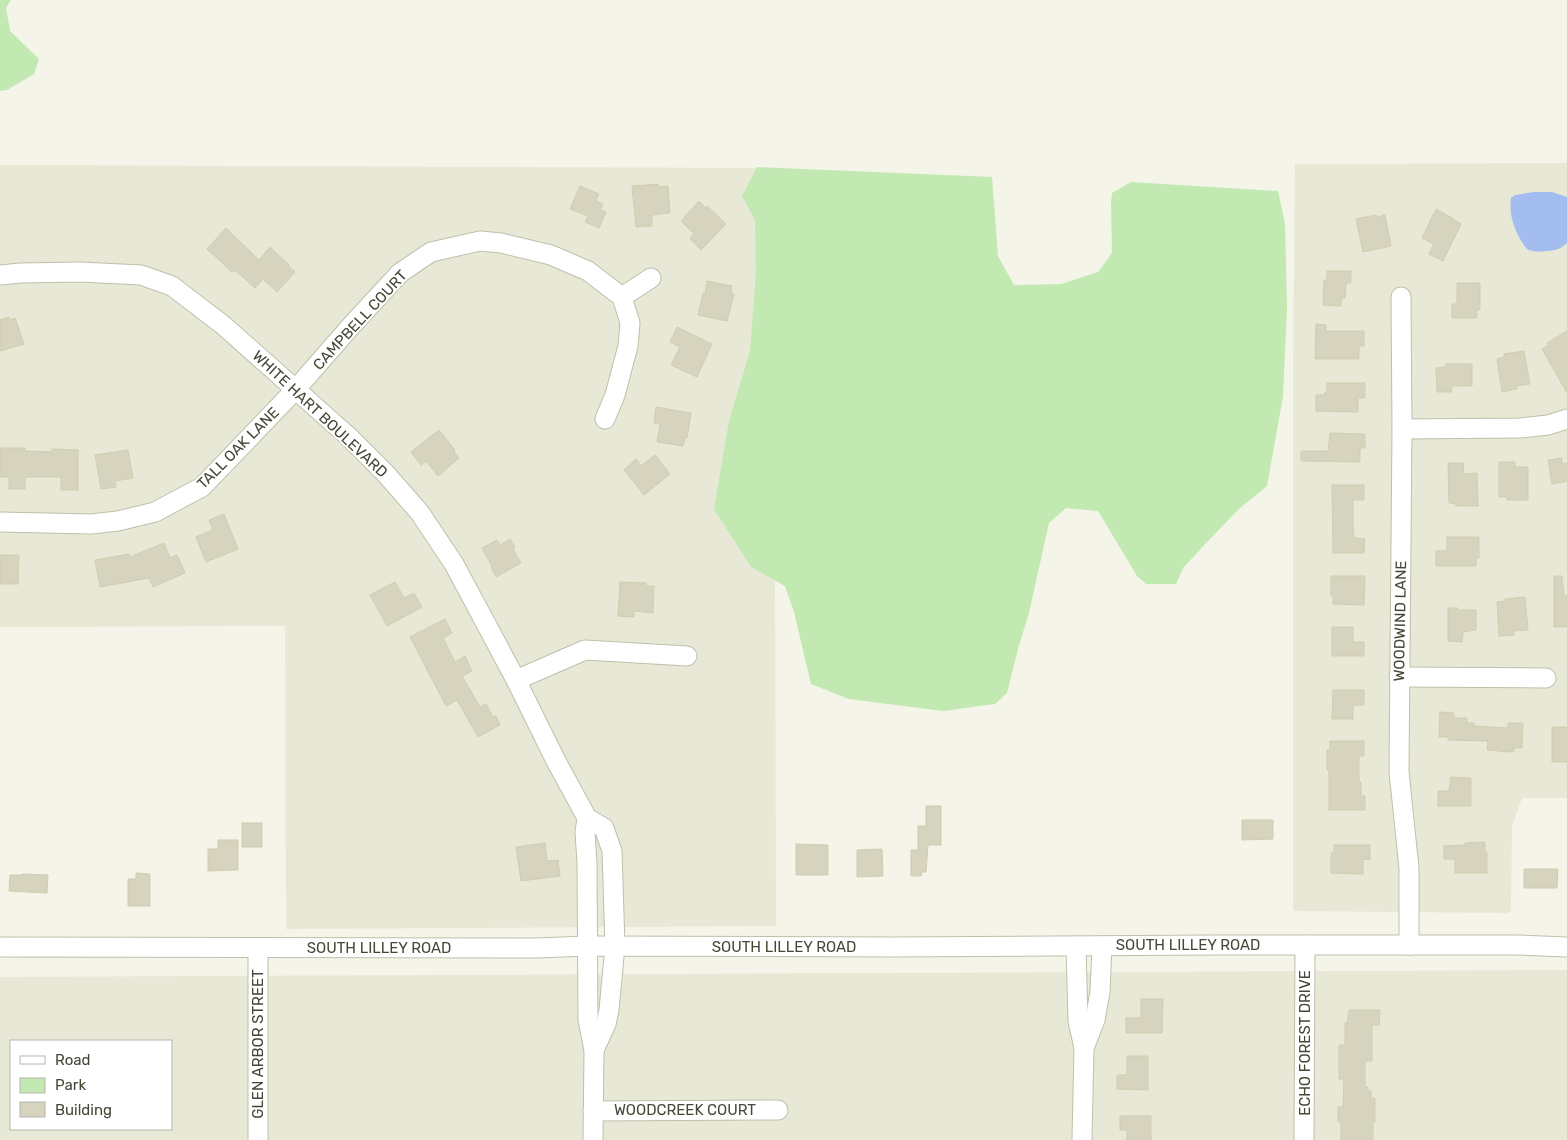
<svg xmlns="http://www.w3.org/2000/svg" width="1567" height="1140" font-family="Rubik,sans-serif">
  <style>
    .residential { fill: #e8e8d6; fill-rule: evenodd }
    .green { fill: #c1e9b1 }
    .water { fill: #a4bdf1 }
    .building { fill: #d6d3be; stroke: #d1cdb1 }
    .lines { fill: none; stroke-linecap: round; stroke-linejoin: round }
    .minor-casing { stroke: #c0bfab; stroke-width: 21 }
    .minor { stroke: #fff; stroke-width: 19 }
    .labels { text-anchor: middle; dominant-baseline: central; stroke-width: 4; stroke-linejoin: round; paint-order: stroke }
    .street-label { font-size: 15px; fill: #484637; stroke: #fff }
  </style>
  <rect width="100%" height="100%" fill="#f4f4e9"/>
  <!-- residential -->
  <g class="residential">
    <polygon points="1567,163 1567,798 1522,798 1512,826 1511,911 1507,913 1293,911 1293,369 1295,164"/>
    <polygon points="0,165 774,168 776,926 286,929 285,626 0,627"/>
    <path d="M1567,970V1140H0V977ZM11,1041H171V1129H11Z"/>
  </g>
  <!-- green -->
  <g class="green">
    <polygon points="0,0 11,0 6,8 10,31 39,59 34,74 7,90 0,91"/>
    <polygon points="757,167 992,177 998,256 1014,285 1061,284 1098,272 1112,253 1111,203 1112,193 1131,182 1278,191 1285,224 1287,308 1283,396 1267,486 1240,508 1209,540 1183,568 1176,584 1146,584 1137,576 1098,511 1066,508 1049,523 1029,613 1019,645 1007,693 995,704 943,711 849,699 811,684 794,612 785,586 751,567 714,509 729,421 750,351 756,273 755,220 742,196"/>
  </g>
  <!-- water -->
  <path class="water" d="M1534,192H1552L1567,197V243C1561,249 1554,251 1546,251C1540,252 1532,252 1527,249C1524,246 1522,242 1520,239C1513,225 1509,214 1511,198L1515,195Z"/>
  <!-- building -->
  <g class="building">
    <polygon points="658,184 659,187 668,186 670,213 652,215 652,226 636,227 632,186"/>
    <polygon points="580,186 599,194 596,201 603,204 600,210 606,212 599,228 585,222 588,216 570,209"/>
    <polygon points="699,201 705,208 707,206 726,224 701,250 690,239 694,234 681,221"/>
    <polygon points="1436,209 1454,219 1454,220 1461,224 1443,261 1429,254 1434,244 1422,238"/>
    <polygon points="1376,215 1377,217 1385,215 1391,246 1363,252 1356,219"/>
    <polygon points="226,228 259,260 270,247 289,265 288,266 295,272 277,292 263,279 255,288 235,270 232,272 207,249"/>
    <polygon points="1327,271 1351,271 1351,283 1346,283 1345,298 1341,299 1341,306 1323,305 1324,280 1327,280"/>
    <polygon points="707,281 732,286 731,293 734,294 727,321 698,315 703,293 705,293"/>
    <polygon points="1457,283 1480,283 1480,310 1477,309 1477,318 1452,318 1452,304 1457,304"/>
    <polygon points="9,317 10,320 15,318 24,344 0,351 0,320"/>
    <polygon points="1316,324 1326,325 1326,331 1364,331 1364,346 1359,346 1359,359 1315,359"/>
    <polygon points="677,327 712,344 697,377 671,365 680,347 670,342"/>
    <polygon points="1567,331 1567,393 1542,349 1549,345 1547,343"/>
    <polygon points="1524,351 1530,384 1516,386 1517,389 1502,392 1497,359 1504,357 1504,354"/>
    <polygon points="1446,364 1472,364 1472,386 1451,386 1452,392 1437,392 1436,368 1446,367"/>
    <polygon points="1327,383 1365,383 1365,398 1358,398 1358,412 1316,411 1316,395 1325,395 1325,392 1327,392"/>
    <polygon points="656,407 691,413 687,438 685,438 683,446 657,442 660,424 654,423"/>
    <polygon points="439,430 455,450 454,452 459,458 438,476 426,461 421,465 411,452"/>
    <polygon points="1330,433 1365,434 1365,448 1360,448 1360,462 1301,461 1301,451 1328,451"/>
    <polygon points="0,448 25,448 25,451 52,452 52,449 78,450 78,490 61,490 61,477 25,477 25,489 9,489 9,477 0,477"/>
    <polygon points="128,450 133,478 115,481 116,487 101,489 95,455"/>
    <polygon points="655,455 670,474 644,495 624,470 636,459 641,466"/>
    <polygon points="1562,458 1562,464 1567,463 1567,481 1552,484 1548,460"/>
    <polygon points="1499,462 1515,462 1515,467 1528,467 1528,500 1507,500 1507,497 1499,497"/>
    <polygon points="1448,463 1463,463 1464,474 1477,473 1478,506 1456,506 1456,504 1449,503"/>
    <polygon points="1332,485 1364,485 1364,500 1353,500 1353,524 1354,538 1365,539 1364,553 1333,553"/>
    <polygon points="224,514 238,549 206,562 196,537 213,530 209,520"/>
    <polygon points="1447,537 1479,537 1479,558 1476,558 1476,566 1436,566 1436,551 1447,551"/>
    <polygon points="510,539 515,548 513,549 521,563 496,577 491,567 492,566 482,548 497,540 500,545"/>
    <polygon points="164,543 170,558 177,555 185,573 153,587 149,578 100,587 95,560 129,554 130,557"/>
    <polygon points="0,555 19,555 18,584 0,584"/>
    <polygon points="1331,576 1365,576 1364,605 1333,604 1333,596 1331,596"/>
    <polygon points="1554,576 1562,576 1564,596 1567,596 1567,627 1554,627"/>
    <polygon points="395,582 404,598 414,593 422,607 387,626 370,595"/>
    <polygon points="620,582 646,583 646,586 654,586 653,613 634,611 634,617 618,616"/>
    <polygon points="1525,597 1528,630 1514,631 1514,635 1499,636 1497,602 1505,601 1505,599"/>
    <polygon points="1448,608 1458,608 1458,610 1476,610 1476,630 1463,632 1462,642 1448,641"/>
    <polygon points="445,619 452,633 443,638 455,662 465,656 472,671 462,676 480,707 486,704 493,717 496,716 500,725 478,737 457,700 446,706 410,637"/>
    <polygon points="1332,627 1353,627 1353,642 1364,642 1364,656 1332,656"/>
    <polygon points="1333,690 1364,690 1364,705 1353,705 1353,719 1332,719"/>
    <polygon points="1440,712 1454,713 1454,718 1467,718 1467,723 1474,723 1474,726 1508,728 1508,723 1523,723 1522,748 1514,748 1514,751 1508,752 1487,750 1488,741 1448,740 1448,737 1439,737"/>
    <rect x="1552" y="727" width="15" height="35"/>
    <polygon points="1330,741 1364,741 1364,756 1359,756 1359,782 1361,782 1361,796 1365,796 1365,810 1329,810 1329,770 1327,770 1327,750 1330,750"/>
    <polygon points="1451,777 1471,778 1471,806 1438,806 1438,791 1449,791"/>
    <polygon points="926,806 941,806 941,845 928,845 926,872 922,872 921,876 911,876 911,850 918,850 918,826 926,826"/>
    <polygon points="1242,820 1273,820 1273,839 1242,840"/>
    <rect x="242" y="823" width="20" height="24"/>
    <polygon points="218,840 238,840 238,870 208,871 208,849 218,849"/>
    <polygon points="1485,842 1485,852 1487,852 1487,873 1455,873 1455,859 1444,859 1444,846 1465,845 1465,843"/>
    <polygon points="545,843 547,861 558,860 560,876 521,881 516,847"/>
    <polygon points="796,844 828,845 828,875 796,875"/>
    <polygon points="1334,845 1370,845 1370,860 1363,859 1363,874 1331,873 1331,853 1334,853"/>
    <polygon points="882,849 883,876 857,877 857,850"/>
    <polygon points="1524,869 1558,869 1557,888 1524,888"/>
    <polygon points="136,873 150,874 150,906 128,906 128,879 136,879"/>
    <polygon points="22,874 48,875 47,893 9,891 10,875 22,875"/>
    <polygon points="1141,999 1163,999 1162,1033 1126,1033 1126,1018 1141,1018"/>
    <polygon points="1349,1010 1380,1010 1379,1025 1372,1025 1372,1061 1365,1061 1365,1087 1368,1087 1368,1091 1371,1091 1371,1098 1375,1098 1375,1122 1373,1122 1373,1140 1341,1140 1341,1122 1338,1122 1338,1107 1343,1107 1344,1079 1339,1079 1339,1045 1345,1045 1345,1023 1347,1023"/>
    <polygon points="1127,1056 1148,1056 1148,1090 1117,1089 1117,1075 1127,1075"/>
    <polygon points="1120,1116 1151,1116 1151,1140 1127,1140 1127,1130 1120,1130"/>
  </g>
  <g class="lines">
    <!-- minor casing -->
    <g class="minor-casing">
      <g id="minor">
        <polyline points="0,275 20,273 80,272 141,275 172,286 223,325 349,437 386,474 420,513 454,564 516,680 556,761 587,818 604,828 612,851 615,946 609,1010 606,1024 594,1050"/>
        <polyline points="622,297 651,278"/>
        <polyline points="1401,297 1402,429 1399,772 1409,868 1409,945"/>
        <polyline points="1402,429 1520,428 1548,425 1567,419"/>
        <polyline points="0,522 91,524 118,521 155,512 202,487 296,389 351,326 400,273 431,252 480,241 501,243 551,255 588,271 622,297 630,323 628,346 615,395 605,419"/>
        <polyline points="1399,677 1546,678"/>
        <polyline points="516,680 585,650 687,656"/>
        <polyline points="587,818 585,832 587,863 588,1020 594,1050 593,1140"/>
        <polyline points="1076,946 1078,1021 1084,1048 1082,1140"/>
        <polyline points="0,947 537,948 588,946 894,947 1215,945 1517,945 1567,947"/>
        <polyline points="258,948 258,1140"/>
        <polyline points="1084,1048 1095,1020 1100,992 1102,946"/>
        <polyline points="593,1111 778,1110"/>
        <polyline points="1304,1140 1305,945"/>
      </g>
    </g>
    <!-- minor -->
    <use href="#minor" class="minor"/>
  </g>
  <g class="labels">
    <!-- street labels -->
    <g class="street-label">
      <text transform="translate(360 320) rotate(-47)">CAMPBELL COURT</text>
      <text transform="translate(320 414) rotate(43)">WHITE HART BOULEVARD</text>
      <text transform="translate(238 448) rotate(-45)">TALL OAK LANE</text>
      <text transform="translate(1400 621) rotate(-89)">WOODWIND LANE</text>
      <text x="1188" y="945">SOUTH LILLEY ROAD</text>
      <text x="784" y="947">SOUTH LILLEY ROAD</text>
      <text x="379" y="948">SOUTH LILLEY ROAD</text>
      <text transform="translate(1305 1043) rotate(-90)">ECHO FOREST DRIVE</text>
      <text transform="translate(258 1044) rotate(-90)">GLEN ARBOR STREET</text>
      <text x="685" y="1110">WOODCREEK COURT</text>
    </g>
  </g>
  <!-- legend -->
  <rect x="10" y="1040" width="162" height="90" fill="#ffffff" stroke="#b6b5af"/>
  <rect x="20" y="1056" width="25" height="8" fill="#ffffff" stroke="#b6b5af"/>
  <text x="55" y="1065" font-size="15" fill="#484637">Road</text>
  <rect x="20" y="1078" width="25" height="15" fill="#c1e9b1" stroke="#b6b5af"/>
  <text x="55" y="1090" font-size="15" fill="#484637">Park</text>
  <rect x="20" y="1102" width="25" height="15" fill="#d6d3be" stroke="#b6b5af"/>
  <text x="55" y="1115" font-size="15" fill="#484637">Building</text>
</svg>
